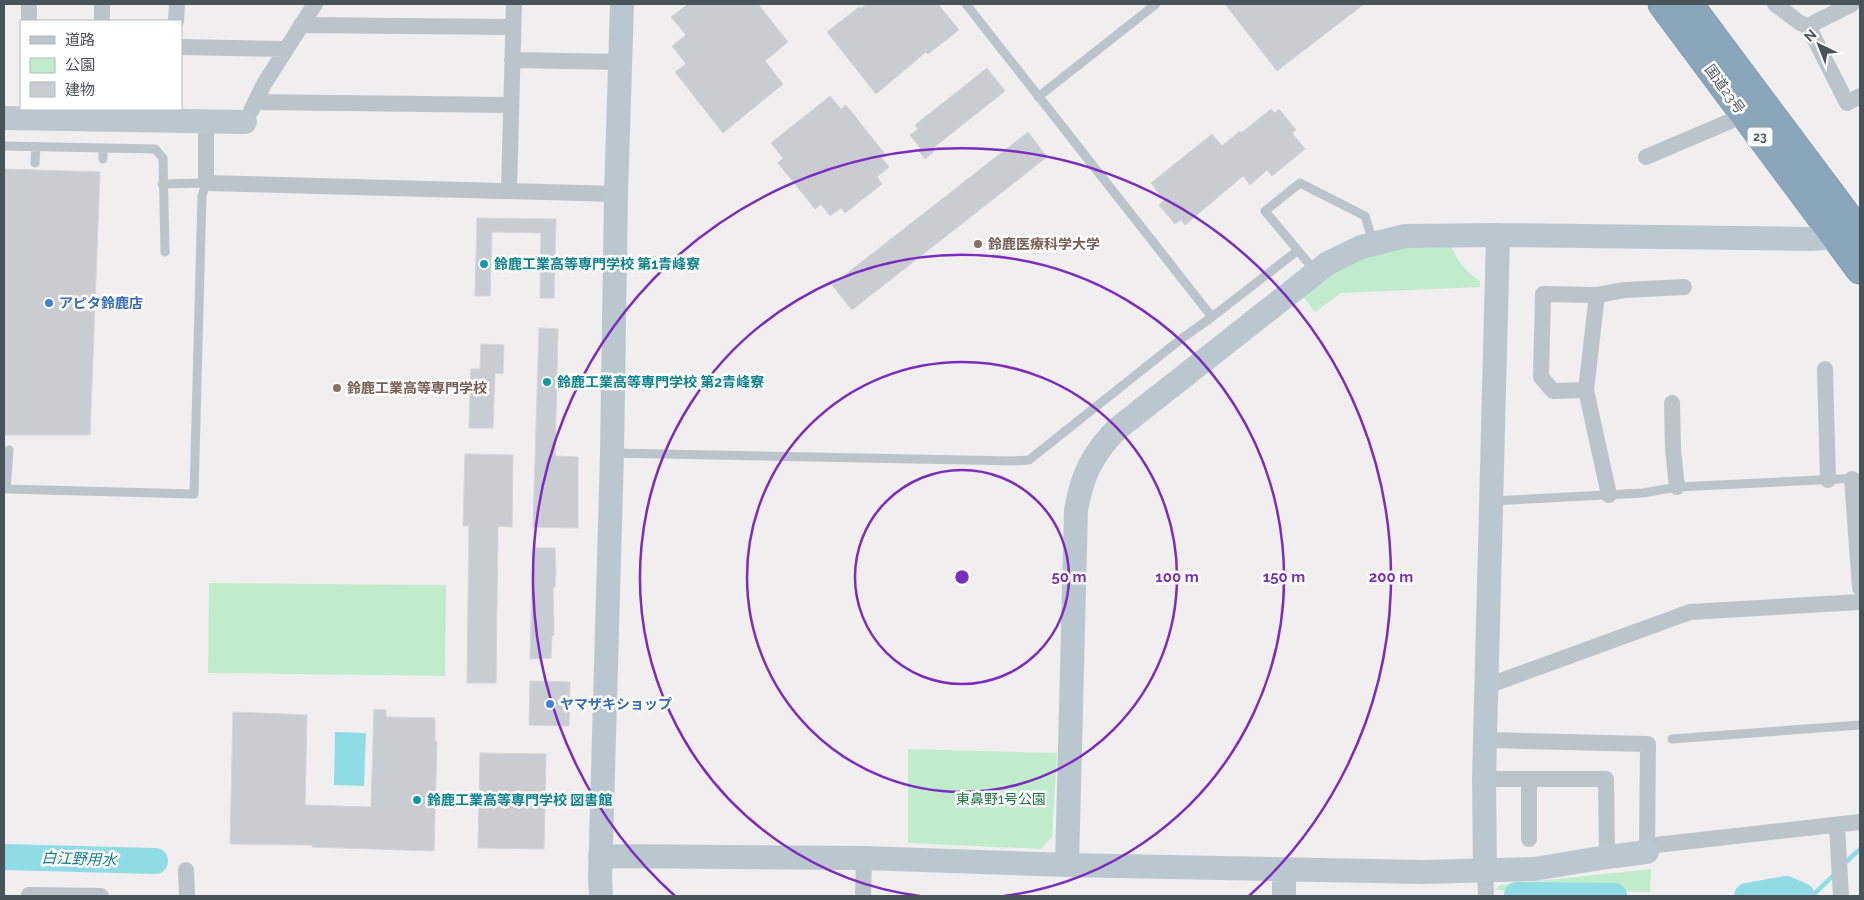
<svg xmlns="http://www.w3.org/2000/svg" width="1864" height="900" viewBox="0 0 1864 900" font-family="Raleway,'Noto Sans JP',sans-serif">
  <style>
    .green { fill: #c0eccc }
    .water { fill: #90dce6 }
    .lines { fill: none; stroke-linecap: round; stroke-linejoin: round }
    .stream { stroke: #90dce6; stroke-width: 4.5 }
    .river { stroke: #90dce6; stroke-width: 26 }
    .building { fill: #c9ccd1; stroke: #d3d5d9 }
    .highway-casing { stroke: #7591a6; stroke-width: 29 }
    .lane { stroke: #bbc4ca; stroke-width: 9 }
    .street { stroke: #bbc4ca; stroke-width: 16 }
    .secondary { stroke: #bbc7cf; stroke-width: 24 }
    .highway { stroke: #89a6ba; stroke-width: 28 }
    .ring { fill: none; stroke: #7b2cbf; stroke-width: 2.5 }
    .education-dot { fill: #8d6e63; stroke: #fff; stroke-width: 2 }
    .culture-dot { fill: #0f9aa8; stroke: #fff; stroke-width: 2 }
    .shop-dot { fill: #3f7fe0; stroke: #fff; stroke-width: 2 }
    .labels { text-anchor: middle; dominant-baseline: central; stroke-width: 5; stroke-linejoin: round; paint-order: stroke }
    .shield { fill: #fff; stroke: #7f878c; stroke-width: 1 }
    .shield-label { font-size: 12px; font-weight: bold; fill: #48535a }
    .street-label { font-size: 14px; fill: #48535a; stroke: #fff }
    .education-label { font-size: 14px; font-weight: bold; fill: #785e54; stroke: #fff; text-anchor: start }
    .culture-label { font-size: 14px; font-weight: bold; fill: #0d838f; stroke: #fff; text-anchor: start }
    .shop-label { font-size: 14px; font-weight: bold; fill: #366cbe; stroke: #fff; text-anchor: start }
    .park-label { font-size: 14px; fill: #1d7741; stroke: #fff }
    .water-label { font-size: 15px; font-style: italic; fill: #157d8a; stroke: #fff }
    .centre { fill: #7b2cbf; stroke: #fff; stroke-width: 2.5 }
    .ring-label { font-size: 15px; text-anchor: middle; font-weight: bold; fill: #7b2cbf; stroke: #fff; stroke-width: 5; stroke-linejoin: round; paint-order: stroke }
  </style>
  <rect width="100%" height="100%" fill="#f1eeef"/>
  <!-- green -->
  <path class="green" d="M1450 242C1455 259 1465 271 1480 281V287L1341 293 1315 312 1301 294 1338 265 1373 250Z
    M209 583 446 585 445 676 208 673Z
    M908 749 1057 753 1052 837 1041 849 908 843Z
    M1651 869 1650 892 1495 890 1500 885Z"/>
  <!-- water -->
  <path class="water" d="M335 732 366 733 364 786 334 785Z"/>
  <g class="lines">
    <!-- stream -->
    <path class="stream" d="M1843 865 1860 849
      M1812 896 1836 873"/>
    <!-- river -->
    <path class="river" d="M4 857 155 861
      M1517 895 1614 896
      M1747 896 1786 889 1802 896"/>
  </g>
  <!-- building -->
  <path class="building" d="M688 4H758L788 42 765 61 783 84 723 133 675 72 686 64 672 46 686 35 671 17Z
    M867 4H938L959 30 928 54 926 52 876 94 827 32 859 7 861 8Z
    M1225 4H1364L1277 71Z
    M987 68 1005 91 932 149 934 152 925 159 918 150 920 148 910 135 918 129 915 125Z
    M830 96 841 109 846 105 885 154 881 157 889 167 877 177 882 184 845 213 841 208 830 216 821 204 815 209 778 163 783 158 771 143Z
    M1271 109 1275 113 1279 109 1296 130 1292 133 1305 149 1272 176 1267 170 1250 185 1243 176 1185 225 1181 220 1175 224 1159 205 1164 200 1151 183 1212 134 1222 146 1240 131 1241 133Z
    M1028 132 1047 157 852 310 832 285Z
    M4 169 100 172 90 435H4Z
    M477 218 556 219 554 298H540L541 233 492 232 490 296H475Z
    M539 328 558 329 555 456 578 457V528L533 527Z
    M481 344 504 345 503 374 495 373 493 428H469L471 369H480Z
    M465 454 513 455 512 527 498 526 496 683H467L469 526H463Z
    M533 548H555L556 572 555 587 553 588 554 635 552 636 551 658 530 659Z
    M530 681 570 682 569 726 529 725Z
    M374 709 386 710V717L435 718V742L437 741 434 851 312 847V845L230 844 233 712 307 715 305 805 371 807Z
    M480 753 546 754 544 849 478 848Z"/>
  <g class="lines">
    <defs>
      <path id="highway" d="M1662 4 1860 270
        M1689 4 1860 233"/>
    </defs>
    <!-- highway casing -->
    <use href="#highway" class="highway-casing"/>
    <!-- lane -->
    <path class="lane" d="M966 4 1212 317
      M1038 97 1156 4
      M4 146 155 149 163 158 165 252
      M103 159V148
      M35 163 36 147
      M1315 271 1265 211 1300 183 1365 216 1373 242
      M612 453 1014 461 1029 460 1181 339 1212 317 1297 251
      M4 487 6 489 194 494 202 196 206 183 162 184
      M6 489 9 450
      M1491 501 1643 493 1677 487 1860 478
      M1672 739 1860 725"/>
    <!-- street -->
    <path class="street" d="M1775 4 1800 23 1808 26 1847 103 1860 96
      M29 21V4
      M102 21V4
      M176 21 177 4
      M301 25 513 27
      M1808 26 1852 4
      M181 47 285 49
      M512 60 620 62
      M255 102 511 105
      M251 111 264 84 315 4
      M206 121V183L616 194
      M1646 157 1733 120
      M509 190 514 4
      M1597 295 1586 390 1609 495
      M1825 369 1828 480
      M1586 390 1553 391 1541 377 1543 294 1597 295 1625 290 1684 287
      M1672 403 1673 449 1677 487
      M1852 479 1860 588
      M1487 686 1690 612 1860 602
      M1486 740 1648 744 1647 852
      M1484 779H1606L1607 857
      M1837 826 1841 896
      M1529 839V779
      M1647 846 1860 822
      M186 870 187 896
      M1485 870 1486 896
      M29 895 101 896
      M863 896 864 858"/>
    <!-- secondary -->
    <path class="secondary" d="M4 118 245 122
      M600 856 864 858 1067 865 1076 510C1082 476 1092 454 1117 429L1328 263 1361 247 1405 236 1498 235 1811 239 1834 237 1846 226
      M1067 865 1423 872 1534 869 1607 857 1647 852
      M1485 870 1484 779 1498 235
      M601 896 600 878 612 453 616 194 622 4
      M1284 896V869"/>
    <!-- highway -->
    <use href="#highway" class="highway"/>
  </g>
  <!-- distance rings -->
  <g class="ring">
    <circle cx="962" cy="577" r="107"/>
    <circle cx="962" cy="577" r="215"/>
    <path d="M920 896A322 322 0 1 1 1004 896"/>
    <path d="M675 896A429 429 0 1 1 1249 896"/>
  </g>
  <!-- markers -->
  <g class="education-dot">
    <circle cx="978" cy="244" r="5"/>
    <circle cx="337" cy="388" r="5"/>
  </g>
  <g class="culture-dot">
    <circle cx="484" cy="264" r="5"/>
    <circle cx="547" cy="382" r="5"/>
    <circle cx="417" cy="800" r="5"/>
  </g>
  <g class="shop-dot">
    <circle cx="49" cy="303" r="5"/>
    <circle cx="550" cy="704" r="5"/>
  </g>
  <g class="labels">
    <!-- shield labels -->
    <rect class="shield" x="1747.5" y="127.5" width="25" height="19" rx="4"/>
    <g class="shield-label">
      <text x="1760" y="137">23</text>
    </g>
    <!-- street labels -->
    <g class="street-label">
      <text transform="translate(1725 89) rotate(54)">国道23号</text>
    </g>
    <!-- education labels -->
    <g class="education-label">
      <text x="988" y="244">鈴鹿医療科学大学</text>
      <text x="347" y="388">鈴鹿工業高等専門学校</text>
    </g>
    <!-- culture labels -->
    <g class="culture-label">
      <text x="494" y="264">鈴鹿工業高等専門学校 第1青峰寮</text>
      <text x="557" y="382">鈴鹿工業高等専門学校 第2青峰寮</text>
      <text x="427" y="800">鈴鹿工業高等専門学校 図書館</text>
    </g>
    <!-- shop labels -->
    <g class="shop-label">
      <text x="59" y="303">アピタ鈴鹿店</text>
      <text x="560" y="704">ヤマザキショップ</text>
    </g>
    <!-- park labels -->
    <g class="park-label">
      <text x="1001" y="799">東鼻野1号公園</text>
    </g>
    <!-- water labels -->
    <g class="water-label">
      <text transform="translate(79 859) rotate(2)">白江野用水</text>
    </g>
  </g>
  <circle cx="962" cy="577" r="8" class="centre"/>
  <g class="ring-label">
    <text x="1069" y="582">50 m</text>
    <text x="1177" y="582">100 m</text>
    <text x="1284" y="582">150 m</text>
    <text x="1391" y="582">200 m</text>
  </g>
  <!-- border -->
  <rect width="1864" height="900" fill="none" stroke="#48535a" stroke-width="10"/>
  <!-- legend -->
  <rect x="20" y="20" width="162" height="90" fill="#ffffff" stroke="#b6babd"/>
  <rect x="30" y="36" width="25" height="8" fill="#bbc7cf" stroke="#b6babd"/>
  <text x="65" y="45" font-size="15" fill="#48535a">道路</text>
  <rect x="30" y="58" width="25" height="15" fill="#c0eccc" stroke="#b6babd"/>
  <text x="65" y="70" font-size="15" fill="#48535a">公園</text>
  <rect x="30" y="82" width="25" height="15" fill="#c9ccd1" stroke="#b6babd"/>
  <text x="65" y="95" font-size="15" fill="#48535a">建物</text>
  <!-- north arrow -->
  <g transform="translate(1819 45) rotate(317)" stroke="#ffffff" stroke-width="4" paint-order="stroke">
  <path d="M0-4L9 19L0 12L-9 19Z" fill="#48535a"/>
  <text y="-8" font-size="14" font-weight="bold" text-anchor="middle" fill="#48535a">N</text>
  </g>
</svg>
